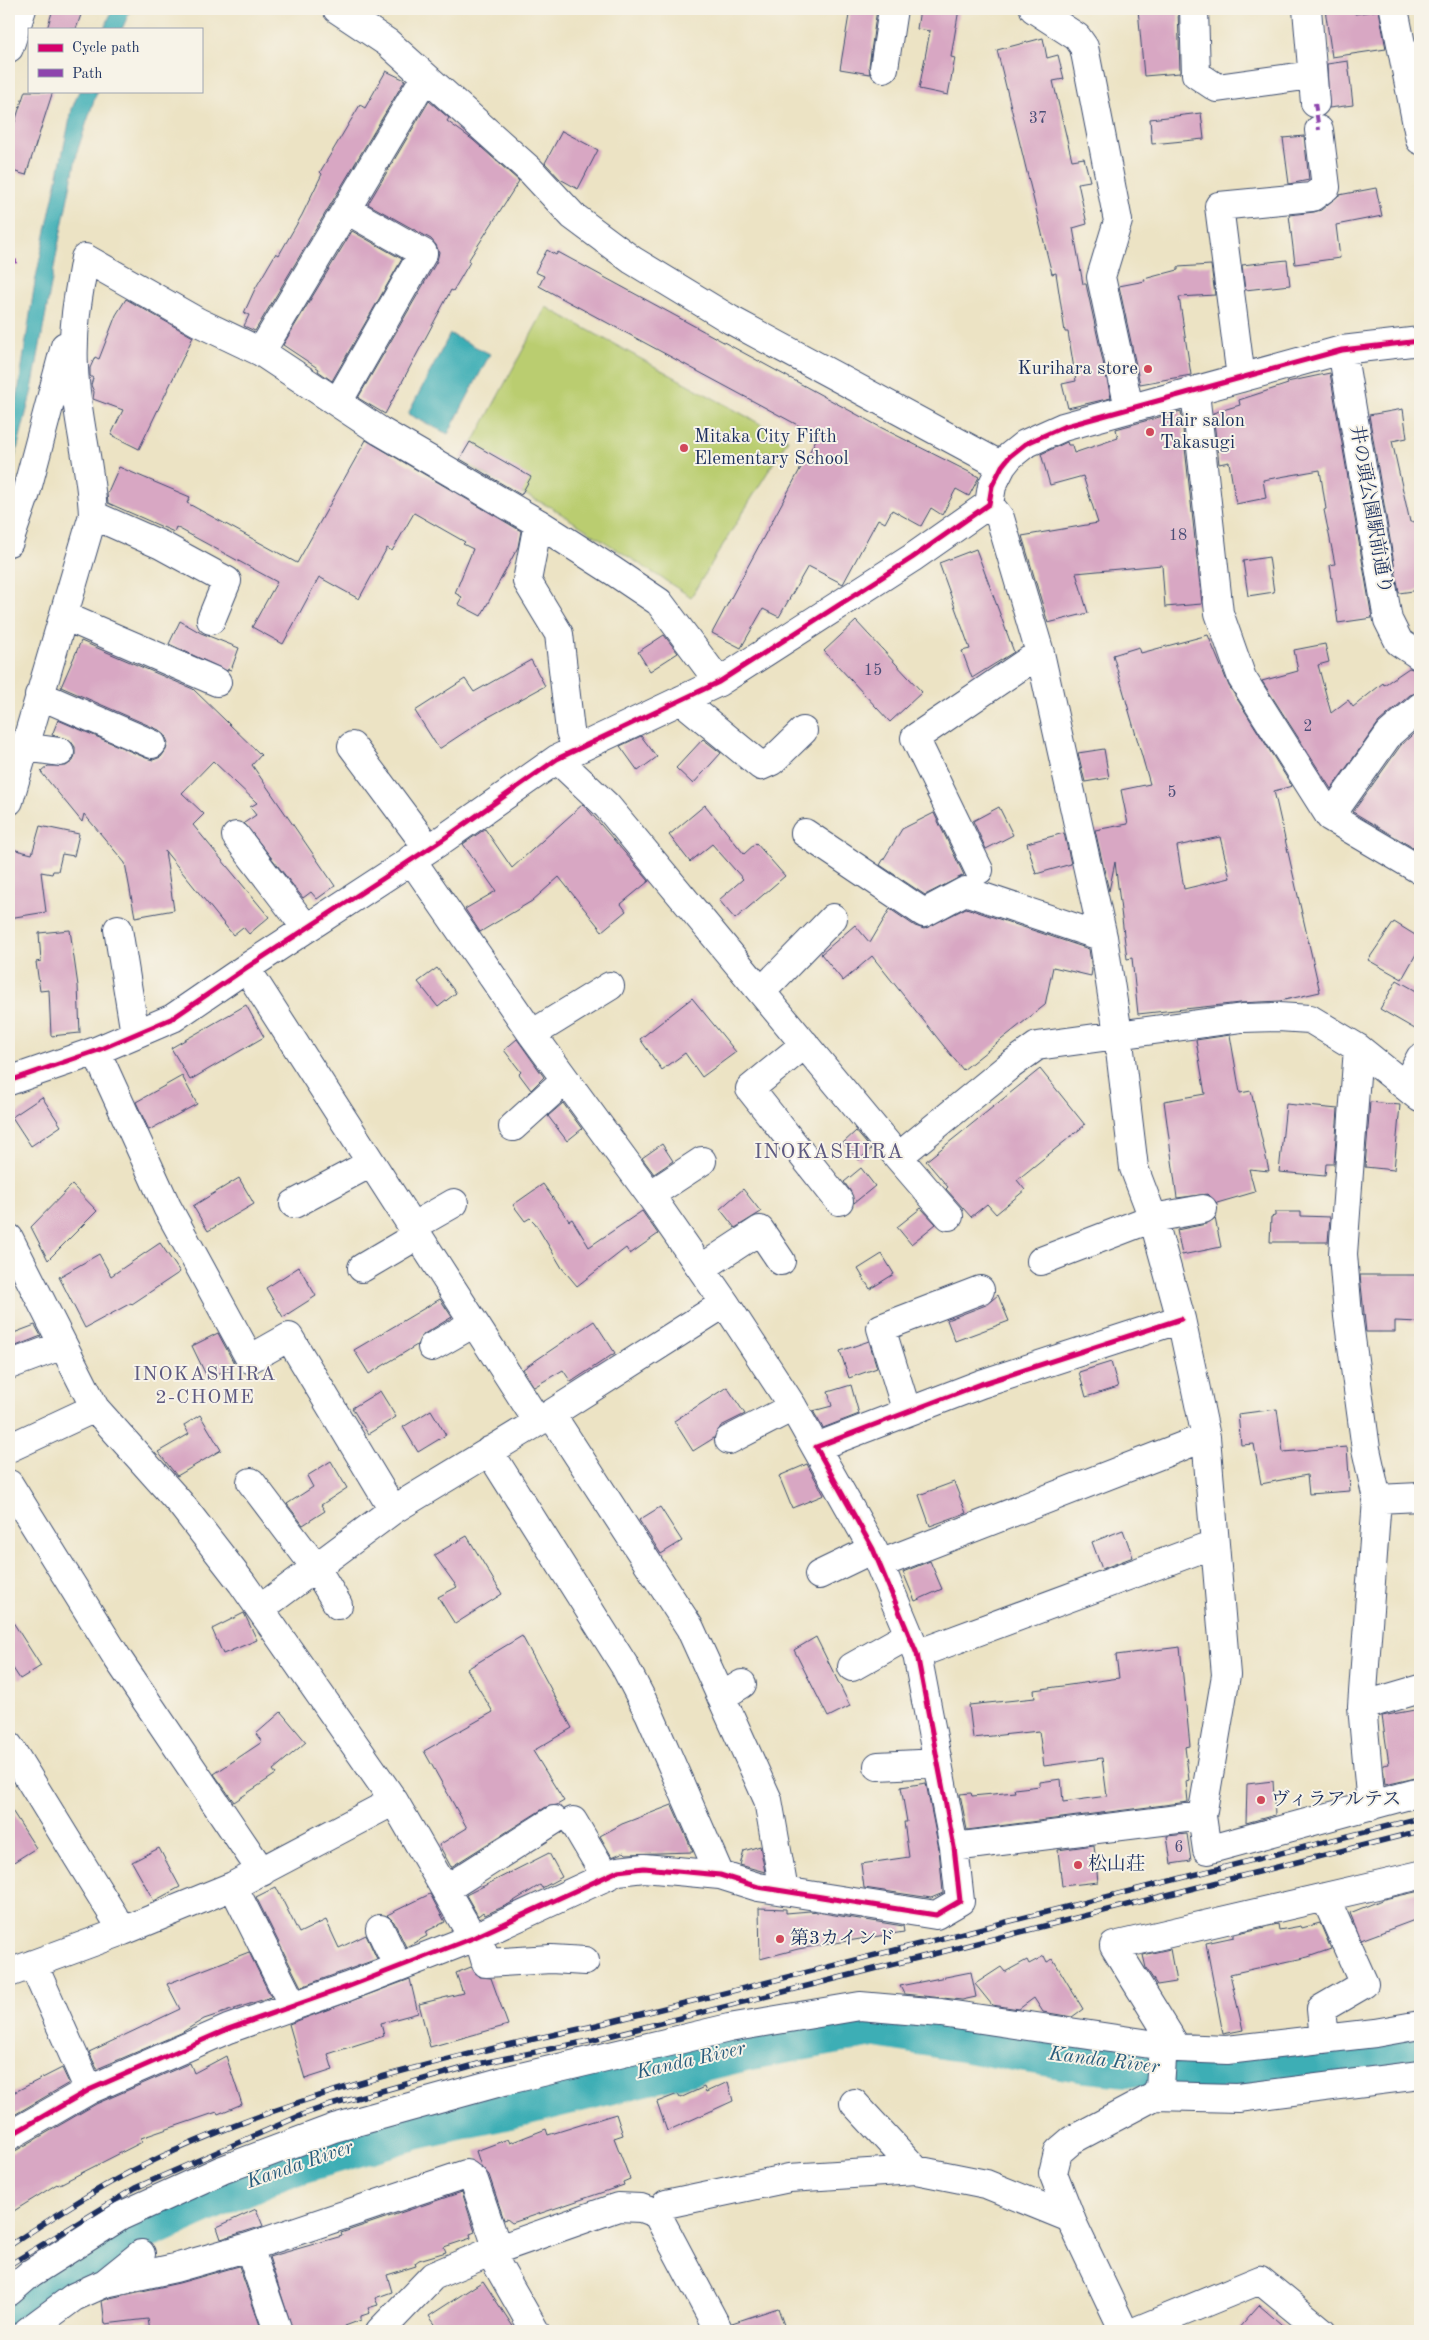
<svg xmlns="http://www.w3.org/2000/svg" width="1429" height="2340" viewBox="0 0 1429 2340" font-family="'Old Standard TT','Noto Serif JP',serif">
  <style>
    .green { fill: #bacd70; stroke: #6a7e67 }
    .water { fill: #3daeb5; stroke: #2c6e8a }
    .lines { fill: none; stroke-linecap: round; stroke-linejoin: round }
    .river { stroke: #3daeb5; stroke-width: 45 }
    .building { fill: #d8a7c3; fill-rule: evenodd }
    .minor-casing { stroke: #3a4a6d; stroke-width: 30 }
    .minor { stroke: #fff; stroke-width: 28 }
    .rail-casing { stroke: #1b2f5e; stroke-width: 5.5 }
    .rail { stroke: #f7f3e8; stroke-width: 4; stroke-dasharray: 11; stroke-linecap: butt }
    .quiet { stroke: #8e44ad; stroke-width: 4; stroke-dasharray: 8 4; stroke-linecap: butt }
    .cycleway-casing { stroke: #f7f3e8; stroke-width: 8 }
    .cycleway { stroke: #d6006c; stroke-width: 5 }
    .poi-dot { fill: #d1495b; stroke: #f7f3e8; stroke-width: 2 }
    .labels { text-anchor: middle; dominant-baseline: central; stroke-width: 4; stroke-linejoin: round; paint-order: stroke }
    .number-label { font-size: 16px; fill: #4a4d77 }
    .poi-label { font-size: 19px; fill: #1b2f5e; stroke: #f7f3e8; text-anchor: start }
    .street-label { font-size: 19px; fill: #1b2f5e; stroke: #f7f3e8 }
    .neighbourhood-label { font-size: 20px; letter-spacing: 1px; fill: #5d5981; stroke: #f7f3e8 }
    .water-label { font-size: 20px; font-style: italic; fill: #275b7c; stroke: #f7f3e8 }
    .quarter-label { font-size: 21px; letter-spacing: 1px; fill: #5d5981; stroke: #f7f3e8 }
  </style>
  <rect width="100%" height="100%" fill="#f7f3e8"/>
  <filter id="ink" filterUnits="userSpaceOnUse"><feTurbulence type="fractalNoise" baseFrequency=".02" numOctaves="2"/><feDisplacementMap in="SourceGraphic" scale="10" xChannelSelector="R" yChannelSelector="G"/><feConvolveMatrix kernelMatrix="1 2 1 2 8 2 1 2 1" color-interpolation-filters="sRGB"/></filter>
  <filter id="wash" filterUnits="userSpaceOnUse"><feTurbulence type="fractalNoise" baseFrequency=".0096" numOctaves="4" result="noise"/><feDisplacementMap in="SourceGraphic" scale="20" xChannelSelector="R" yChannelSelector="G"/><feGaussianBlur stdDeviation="1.12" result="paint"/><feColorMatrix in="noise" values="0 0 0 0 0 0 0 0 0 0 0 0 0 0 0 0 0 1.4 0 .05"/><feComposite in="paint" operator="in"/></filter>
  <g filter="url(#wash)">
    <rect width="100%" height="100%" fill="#ece3c4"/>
    <!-- green -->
    <path class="green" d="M546 307 788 439 691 597 552 508 462 463Z"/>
    <!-- water -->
    <path class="water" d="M113 9H131L122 29H104Z
      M79 91H97L78 149 58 246 32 390 9 481V426L17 399 35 282 72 109Z
      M450 334 490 354 448 434 408 414Z"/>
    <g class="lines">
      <!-- river -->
      <path class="river" d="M9 2323 28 2306 129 2235 281 2167 416 2127 525 2103 752 2047 875 2025 1083 2060 1194 2071 1260 2068 1420 2043"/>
    </g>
    <g id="blocks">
      <!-- building -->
      <path class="building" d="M53 9H83L76 29H47Z
        M850 9H877L869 66 870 74 840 69Z
        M920 9H959L951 57 955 58 948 95 919 89 930 31 917 29Z
        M1138 9H1178L1180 73 1144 76Z
        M1325 9H1354L1355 14 1379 10 1386 49 1332 57Z
        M1043 38 1047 58 1058 55 1064 79 1053 81 1072 160 1084 158 1090 181 1078 183 1087 224 1073 228 1083 284H1086L1111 398 1068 408 1062 384 1076 381 1068 332H1065L1056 273 1052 274 1046 250 997 50Z
        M1348 61 1353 105 1329 108 1327 64Z
        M386 71 405 80 255 331 244 326 249 315 244 313 255 289 276 253 279 255 302 215 322 174 320 172 360 105 365 108Z
        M25 91H53L26 175 9 170V140Z
        M429 101 449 118 447 121 473 140 519 181 468 261 470 262 453 291 451 290 385 414 358 398 437 261 439 252 436 245 431 239 368 204Z
        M1201 113 1204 139 1152 144 1150 119Z
        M562 131 598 150 578 189 560 179 545 163Z
        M1304 136 1309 180 1289 184 1283 138Z
        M1376 188 1382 216 1336 225 1340 258 1295 264 1289 215 1314 212 1321 210 1339 195Z
        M352 231 402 259 332 381 318 371 319 369 283 345Z
        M547 250 556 255 558 252 880 427 979 477 969 496 956 489 942 515 931 508 921 526 892 510 885 523 878 519 843 584 808 566 779 617 763 609 741 648 712 633 818 436 539 286 544 276 535 272Z
        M1287 260 1290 285 1245 290 1242 265Z
        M1211 265 1215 295 1179 297 1191 375 1140 384 1119 286 1145 281 1144 279 1178 270V267Z
        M126 299 193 337 139 449 111 435 123 410 93 399 94 392 91 385 93 378 90 376V368L95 357 99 359 116 315Z
        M1330 373 1372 618 1338 623 1330 565 1335 564 1324 510 1326 509 1320 470 1263 480 1266 498 1236 504 1229 462 1219 464 1213 413 1240 405 1239 400 1288 384 1287 382Z
        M1403 409 1407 438 1392 441 1410 522 1420 521V590L1399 593 1369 415Z
        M1181 411 1202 604 1165 607 1162 565 1076 573 1088 613 1048 623 1022 536 1098 523 1083 476 1050 485 1041 454 1067 442 1068 445H1072L1074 453 1118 438 1116 429Z
        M366 440 521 531 518 547 481 616 458 604 462 597 455 593 473 549 463 544 465 542 414 513 392 551 387 548 359 599 319 577 283 644 252 627 277 582 176 527 174 532 108 503 107 494 119 467 190 497 187 503 297 563Z
        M470 442 531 477 521 495 460 459Z
        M976 549 1014 652 972 678 962 651 970 649 939 563Z
        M1269 557 1274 592 1248 596 1243 561Z
        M180 621 201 633 239 648 231 670 228 669 227 671 169 644Z
        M856 621 922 692 890 722 824 651Z
        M664 635 678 653 650 671 638 652Z
        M1208 635 1229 686 1292 786 1274 791 1320 992 1280 1001 1240 1003 1138 1014 1132 958 1127 959 1115 862 1109 891 1095 830 1128 824 1121 790 1150 784 1113 655 1139 647 1141 653ZM1220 837 1230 878 1184 889 1177 846Z
        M81 641 193 689 261 755 252 765 335 886 317 899 311 892 303 898 244 823 256 815 250 807 257 803 213 761 182 793 204 814 193 825 269 917 249 934 243 927 233 935 165 851 174 910 135 917 125 863 84 814 82 822 41 772 48 766H66L73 761 75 755V747L70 740 52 735 58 720 146 758 153 760 161 757 166 750 168 743 165 735 159 730 61 687Z
        M1325 644 1329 662 1318 665 1331 713 1348 700 1353 707 1383 683 1384 685 1409 668 1420 671V692L1410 695 1379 722 1331 789 1262 681 1298 671 1294 650Z
        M531 660 545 686 483 720 439 749 415 711 465 679 474 692Z
        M1420 728V852L1353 812 1401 745Z
        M641 736 657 757 638 771 620 746Z
        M703 739 721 753 693 784 676 768Z
        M1104 749 1109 778 1085 782 1078 753Z
        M583 804 649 881 621 904 626 911 602 931 559 877 532 901 480 932 465 909 496 891 463 844 485 829 512 868Z
        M705 805 744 854 756 843 785 876 735 919 719 900 743 879 712 844 690 862 669 835Z
        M999 807 1013 835 986 849 973 821Z
        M934 813 964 875 925 895 880 865 902 829Z
        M40 826 79 834 74 856 62 854 58 871H53L52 874 41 872 46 912 9 918V862L12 849 32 854Z
        M1064 833 1071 864 1036 874 1027 843Z
        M966 908 1089 949 1092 970 1091 976 1053 967 1045 1005 963 1070 872 956 843 981 821 954 855 925 870 943 890 909 915 926 924 929Z
        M1394 922 1420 938V947L1402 979 1368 960Z
        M70 930 78 986 80 1033 51 1036 49 990 40 991 36 962 41 961 39 933Z
        M437 968 456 993 438 1007 418 982Z
        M1397 980 1420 993V1032L1380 1009Z
        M692 998 736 1052 702 1077 685 1053 662 1070 640 1039Z
        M246 1005 264 1037 190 1080 171 1048Z
        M1230 1035 1240 1093 1251 1091 1269 1171 1249 1169 1255 1192 1217 1203 1208 1194 1177 1198 1164 1101 1205 1094 1196 1040Z
        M517 1039 544 1077 531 1090 519 1074 521 1072 504 1050Z
        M1040 1069 1085 1125 1017 1180 1025 1190 996 1214 987 1204 971 1217 946 1189 948 1187 926 1161Z
        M182 1076 197 1104 149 1130 136 1102Z
        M42 1097 61 1126 31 1146 12 1117Z
        M1370 1102 1400 1105 1394 1170 1365 1167Z
        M563 1103 582 1129 567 1141 548 1116Z
        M1286 1104 1338 1109 1334 1164H1326L1325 1176 1279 1172Z
        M856 1131 871 1149 859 1160 843 1143Z
        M662 1144 673 1161 654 1174 642 1158Z
        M861 1168 875 1186 854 1203 851 1192 844 1182Z
        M239 1178 254 1204 208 1231 193 1206Z
        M543 1184 569 1221 572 1219 589 1247 642 1211 658 1234 630 1254 626 1248 577 1286 562 1268 535 1223 530 1218 525 1221 513 1205Z
        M72 1185 97 1211 48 1260 31 1227Z
        M743 1189 761 1212 735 1228 720 1209Z
        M921 1208 936 1224 911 1244 897 1227Z
        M1275 1212H1301V1216L1330 1217 1328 1242H1270L1271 1217 1275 1216Z
        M1215 1218 1221 1247 1182 1255 1177 1230 1206 1224Z
        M160 1243 180 1272 132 1304 131 1303 85 1328 59 1277 99 1254 111 1276Z
        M882 1254 894 1274 870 1289 858 1269Z
        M299 1267 316 1296 283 1317 266 1288Z
        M1360 1275H1420V1322L1395 1321V1332H1366Z
        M998 1295 1009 1321 955 1341 947 1320 986 1305Z
        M440 1299 452 1317 424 1334 417 1345 369 1374 354 1350Z
        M594 1321 615 1353 571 1382 563 1370 534 1387 523 1369Z
        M35 1325 41 1336 16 1346 11 1334Z
        M218 1333 235 1365 208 1379 192 1346Z
        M869 1341 877 1368 849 1378 840 1351Z
        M1111 1362 1118 1387 1086 1397 1079 1372Z
        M851 1385 859 1414 823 1428 813 1411 832 1406 828 1392Z
        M727 1387 745 1414 721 1426 714 1438 693 1451 674 1421Z
        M380 1391 396 1417 368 1434 352 1408Z
        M1277 1409 1283 1452 1347 1447 1350 1491 1309 1494 1307 1475 1261 1484 1254 1444 1241 1445 1238 1414Z
        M431 1410 446 1435 418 1452 403 1427Z
        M200 1415 221 1450 177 1476 158 1452 189 1434 184 1425Z
        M331 1461 347 1488 321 1505 325 1511 303 1525 287 1504 313 1487 307 1476Z
        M807 1464 824 1495 792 1508 779 1476Z
        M954 1482 966 1513 930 1526 919 1495Z
        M660 1507 682 1541 661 1554 639 1520Z
        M1123 1530 1133 1557 1102 1569 1092 1542Z
        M467 1536 502 1594 455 1624 438 1597 457 1587 434 1555Z
        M930 1561 942 1589 915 1601 903 1572Z
        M244 1613 257 1640 223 1654 212 1629Z
        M9 1616 41 1666 20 1679 9 1662Z
        M522 1636 572 1728 533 1751 564 1801 557 1805 546 1807 451 1867 439 1845 467 1828 424 1751 493 1712 467 1669Z
        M816 1637 850 1706 828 1717 794 1650Z
        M1180 1647 1190 1746 1185 1747 1189 1780 1186 1781 1188 1802 967 1830 960 1794 971 1793 972 1796 1015 1792 1014 1789 1040 1786V1782L1061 1779 1063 1802 1107 1796 1102 1758 1044 1766 1039 1731 973 1738 969 1705 1035 1698 1034 1690 1119 1678 1116 1655Z
        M1420 1709V1777L1385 1785 1383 1765 1389 1764 1382 1716Z
        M281 1712 306 1742 273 1770 276 1774 234 1802 214 1774 262 1742 256 1734Z
        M1273 1781 1275 1815 1246 1823 1247 1784Z
        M926 1783 939 1849 943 1893 931 1898 864 1888 861 1864 909 1857 904 1822H907L901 1787Z
        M672 1805 693 1852 626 1854 624 1852 612 1857 600 1836 622 1824Z
        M9 1806 36 1848 9 1865Z
        M1187 1834 1191 1861 1171 1864 1167 1836Z
        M1094 1845 1098 1882 1062 1886 1058 1850Z
        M760 1846 765 1872 740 1865 744 1851Z
        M159 1848 180 1887 154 1901 132 1862Z
        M549 1853 562 1877 542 1888 540 1885 509 1904 485 1915 483 1912 478 1916 466 1895Z
        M276 1887 299 1933 326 1920 339 1948 366 1935 377 1959 301 1987 256 1897Z
        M1420 1891V1918L1361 1940 1350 1913 1384 1899Z
        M430 1894 445 1922 425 1932 427 1936 406 1947 394 1922 387 1915Z
        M759 1908 786 1909V1913L810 1911 903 1926 904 1932 798 1949 760 1959Z
        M1320 1923 1331 1949 1308 1957 1230 1974 1243 2030 1223 2034 1206 1943 1234 1937V1934L1278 1924 1279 1930 1301 1926 1302 1928Z
        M1170 1949 1176 1982 1157 1985 1146 1968 1143 1955Z
        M249 1952 271 1997 204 2019 181 2033 97 2069 89 2052 180 2009 167 1984Z
        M1044 1956 1047 1962 1053 1959 1083 2009 1072 2017 1043 2012 1034 1998 1019 2009 992 2005 975 1984 1001 1967 1005 1972 1027 1960 1029 1964Z
        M471 1967 480 1977 491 1978 508 2025 430 2047 419 2004 463 1993 456 1973Z
        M971 1972 976 1997 962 2000 904 1994 900 1986Z
        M410 1979 418 2013 381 2023 384 2036 328 2054 333 2070 305 2079 289 2024Z
        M226 2056 242 2104 218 2114 217 2112 141 2138 142 2142 58 2185 57 2184 9 2214V2152L17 2150 96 2104 190 2063 194 2073Z
        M62 2068 69 2083 9 2118V2095Z
        M728 2082 733 2101 667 2131 657 2102 678 2094 680 2098 704 2087 706 2092Z
        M616 2114 623 2135 614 2138 630 2179 623 2182 624 2185 512 2223 507 2219 504 2220 489 2175 481 2166 476 2151 508 2139 510 2143 546 2129 548 2135Z
        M462 2192 475 2232 470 2234 471 2238 444 2247 446 2252 419 2260 415 2263 416 2266 387 2275 392 2292 375 2298 378 2305 368 2308 370 2313 361 2316V2320L345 2326 347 2331H293L269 2257 342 2236 341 2233Z
        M256 2209 263 2226 221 2239 217 2227Z
        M239 2266 262 2331H150L148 2319 105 2324 102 2301 110 2298 179 2283Z
        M483 2281 516 2331H440L429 2316Z
        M1259 2305 1289 2331H1236Z
        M778 2308 786 2331H735L732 2323Z"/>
    </g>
  </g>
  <g filter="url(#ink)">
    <use href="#blocks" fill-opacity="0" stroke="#3a4a6d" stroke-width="1"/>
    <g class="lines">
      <defs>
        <path id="minor" d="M337 9 388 43 531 171 573 216 632 260 731 320 1002 466
          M1034 9 1077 37 1084 47 1118 221 1101 277 1129 408
          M1194 9 1196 74 1217 88 1312 75
          M1307 9 1315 103
          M1394 9 1420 140
          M9 48 22 9
          M884 68 893 9
          M1342 350 1388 620 1399 642 1420 656
          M261 352 425 77
          M1241 378 1219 206 1312 197 1326 187 1319 130
          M1195 392 1219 613 1242 678 1330 817 1420 870
          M338 402 423 253 347 210
          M989 504 1000 518 1040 653 1103 937 1118 1034 1134 1168 1153 1218 1181 1319 1206 1437 1226 1675 1202 1816 1207 1850 1420 1792
          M93 515 161 545 227 581 211 620
          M538 523 527 581 559 634 570 731 576 748
          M9 542 26 493 65 346
          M64 616 217 682
          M39 695 152 744
          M681 700 761 766 772 761 803 731
          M352 746 428 848
          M24 747 60 752
          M557 759 607 806 898 1157 1008 1067 1037 1046 1242 1018 1278 1017 1310 1019 1358 1048 1420 1098
          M9 801 93 515C91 465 76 417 74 368 72 328 78 296 85 258L198 322 261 352 380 431 538 523 613 571 659 602 719 682
          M1330 817 1389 734 1420 707
          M805 833 924 913 965 891 1103 937
          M236 836 306 928
          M979 870 915 738 1040 653
          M118 929 135 1034
          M246 968 538 1422
          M762 991 833 918
          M532 1034 610 986
          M805 1044 750 1089 839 1201
          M1358 1048 1343 1254 1348 1316 1366 1449 1377 1499 1362 1706 1371 1806
          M96 1051 167 1207 250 1359 289 1337 393 1510
          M9 1081 96 1051 173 1018 246 968 442 840 557 759 719 682 912 558 989 504 992 486 1002 466 1010 456 1025 444 1063 427 1342 350 1420 341
          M1405 1086 1420 1058
          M513 1127 565 1080
          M898 1157 949 1216
          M650 1195 702 1161
          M294 1204 371 1163
          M412 1227 454 1203
          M9 1238 95 1408 180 1503 242 1583 394 1801 473 1938
          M1041 1261 1153 1218 1203 1209
          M362 1268 418 1235
          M702 1268 760 1230 781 1261
          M432 1347 474 1323
          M9 1365 63 1345
          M907 1412 881 1328 980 1290
          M551 1414 690 1628 768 1800 784 1891
          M729 1440 793 1407
          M816 1447 981 1384 1181 1319
          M9 1448 95 1408
          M489 1451 624 1665 649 1713 720 1875
          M251 1482 316 1568 338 1605
          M9 1484 118 1659 262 1872
          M1377 1499 1420 1497
          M880 1564 1206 1437
          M819 1575 873 1549
          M260 1609 393 1510 551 1414 725 1303
          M917 1654 1214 1544
          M852 1667 909 1635
          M721 1697 742 1684
          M1362 1706 1420 1689
          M9 1746 123 1931
          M878 1766 938 1763
          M573 1821 606 1877
          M954 1847 1202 1816
          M233 1886 293 2006
          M446 1889 554 1820
          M380 1929 398 1967
          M478 1936 486 1963 551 1959 585 1961
          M33 1964 89 2090
          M9 1973 123 1931 233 1886 394 1801
          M1324 2039 1321 2009 1364 1984 1325 1897
          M1177 2048 1114 1946 1420 1875
          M1155 2096 1238 2098 1420 2075
          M854 2103 916 2170 986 2184 1070 2218
          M9 2136 89 2090 228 2029 347 1987 473 1938 618 1871 644 1868 720 1875 758 1887 936 1915 960 1901 954 1847 917 1654 873 1549 793 1407 725 1303 650 1195 532 1034 411 859
          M657 2214 666 2204 789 2178 916 2170
          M249 2247 278 2331
          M490 2252 535 2331
          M105 2283 175 2268 249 2247 466 2174 474 2180 498 2250
          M9 2292 31 2273 121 2216 222 2170 334 2128 504 2081 729 2028 860 2006 941 2013 1177 2048 1227 2050 1375 2033 1420 2025
          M28 2331 74 2297 105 2283 141 2254
          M380 2331 433 2276 490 2252 618 2207 641 2208 657 2214 719 2331
          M1124 2331 1073 2224 1053 2173 1058 2152 1072 2140 1155 2096 1160 2087 1163 2046
          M1136 2331 1260 2280 1322 2331"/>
      </defs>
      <!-- minor casing -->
      <use href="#minor" class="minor-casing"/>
      <!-- minor -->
      <use href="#minor" class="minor"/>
      <defs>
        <path id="rail" d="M9 2246C49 2220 89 2193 132 2171 275 2099 433 2060 589 2027L1420 1818
          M9 2265 135 2188 304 2114 324 2107 478 2064 593 2040 1420 1831"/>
      </defs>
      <!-- rail casing -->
      <use href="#rail" class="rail-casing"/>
      <!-- rail -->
      <use href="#rail" class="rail"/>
      <!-- quiet -->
      <path class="quiet" d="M1315 103 1319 130
        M9 262 20 261"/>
      <defs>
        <path id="cycleway" d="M9 1081 96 1051 173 1018 246 968 442 840 557 759 719 682 912 558 989 504 992 486 1002 466 1010 456 1025 444 1063 427 1342 350 1420 341
          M9 2136 89 2090 228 2029 347 1987 473 1938 618 1871 644 1868 720 1875 758 1887 936 1915 960 1901 954 1847 917 1654 873 1549 816 1447 981 1384 1181 1319"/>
      </defs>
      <!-- cycleway casing -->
      <use href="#cycleway" class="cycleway-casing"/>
      <!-- cycleway -->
      <use href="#cycleway" class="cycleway"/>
    </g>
  </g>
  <!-- markers -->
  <g class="poi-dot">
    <circle cx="1148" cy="369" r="5"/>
    <circle cx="1150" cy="432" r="5"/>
    <circle cx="684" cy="448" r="5"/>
    <circle cx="1261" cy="1800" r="5"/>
    <circle cx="1078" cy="1865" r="5"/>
    <circle cx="780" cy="1939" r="5"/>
  </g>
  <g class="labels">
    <!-- number labels -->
    <g class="number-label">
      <text x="1038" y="119">37</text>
      <text x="1178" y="536">18</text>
      <text x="873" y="671">15</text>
      <text x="1308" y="727">2</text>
      <text x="1172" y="793">5</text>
      <text x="1179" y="1848">6</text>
    </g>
    <!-- poi labels -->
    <g class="poi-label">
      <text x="1138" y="369" text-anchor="end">Kurihara store</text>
      <text x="1160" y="421">Hair salon<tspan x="1160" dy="22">Takasugi</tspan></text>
      <text x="694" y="437">Mitaka City Fifth<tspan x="694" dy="22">Elementary School</tspan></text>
      <text x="1271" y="1800">ヴィラアルテス</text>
      <text x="1088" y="1865">松山荘</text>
      <text x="790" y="1939">第3カインド</text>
    </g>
    <!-- street labels -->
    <g class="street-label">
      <text transform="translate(1370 510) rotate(80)">井の頭公園駅前通り</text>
    </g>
    <!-- neighbourhood labels -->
    <g class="neighbourhood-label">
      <text x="205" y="1375">INOKASHIRA<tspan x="205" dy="23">2-CHOME</tspan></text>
    </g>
    <!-- water labels -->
    <g class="water-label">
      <text transform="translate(691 2061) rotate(-13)">Kanda River</text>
      <text transform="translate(1104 2061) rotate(7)">Kanda River</text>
      <text transform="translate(300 2165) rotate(-19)">Kanda River</text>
    </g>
    <!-- quarter labels -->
    <g class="quarter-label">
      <text x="829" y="1152">INOKASHIRA</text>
    </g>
  </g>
  <!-- margin -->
  <rect width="1429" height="2340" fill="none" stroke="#f7f3e8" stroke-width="30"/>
  <!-- legend -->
  <rect x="28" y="28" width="175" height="65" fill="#f7f3e8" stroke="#9fa5b1"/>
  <rect x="38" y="44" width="25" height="8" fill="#d6006c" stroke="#9fa5b1"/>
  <text x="72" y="52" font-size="15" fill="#1b2f5e">Cycle path</text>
  <rect x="38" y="69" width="25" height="8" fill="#8e44ad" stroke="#9fa5b1"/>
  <text x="72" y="78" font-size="15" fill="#1b2f5e">Path</text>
</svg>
